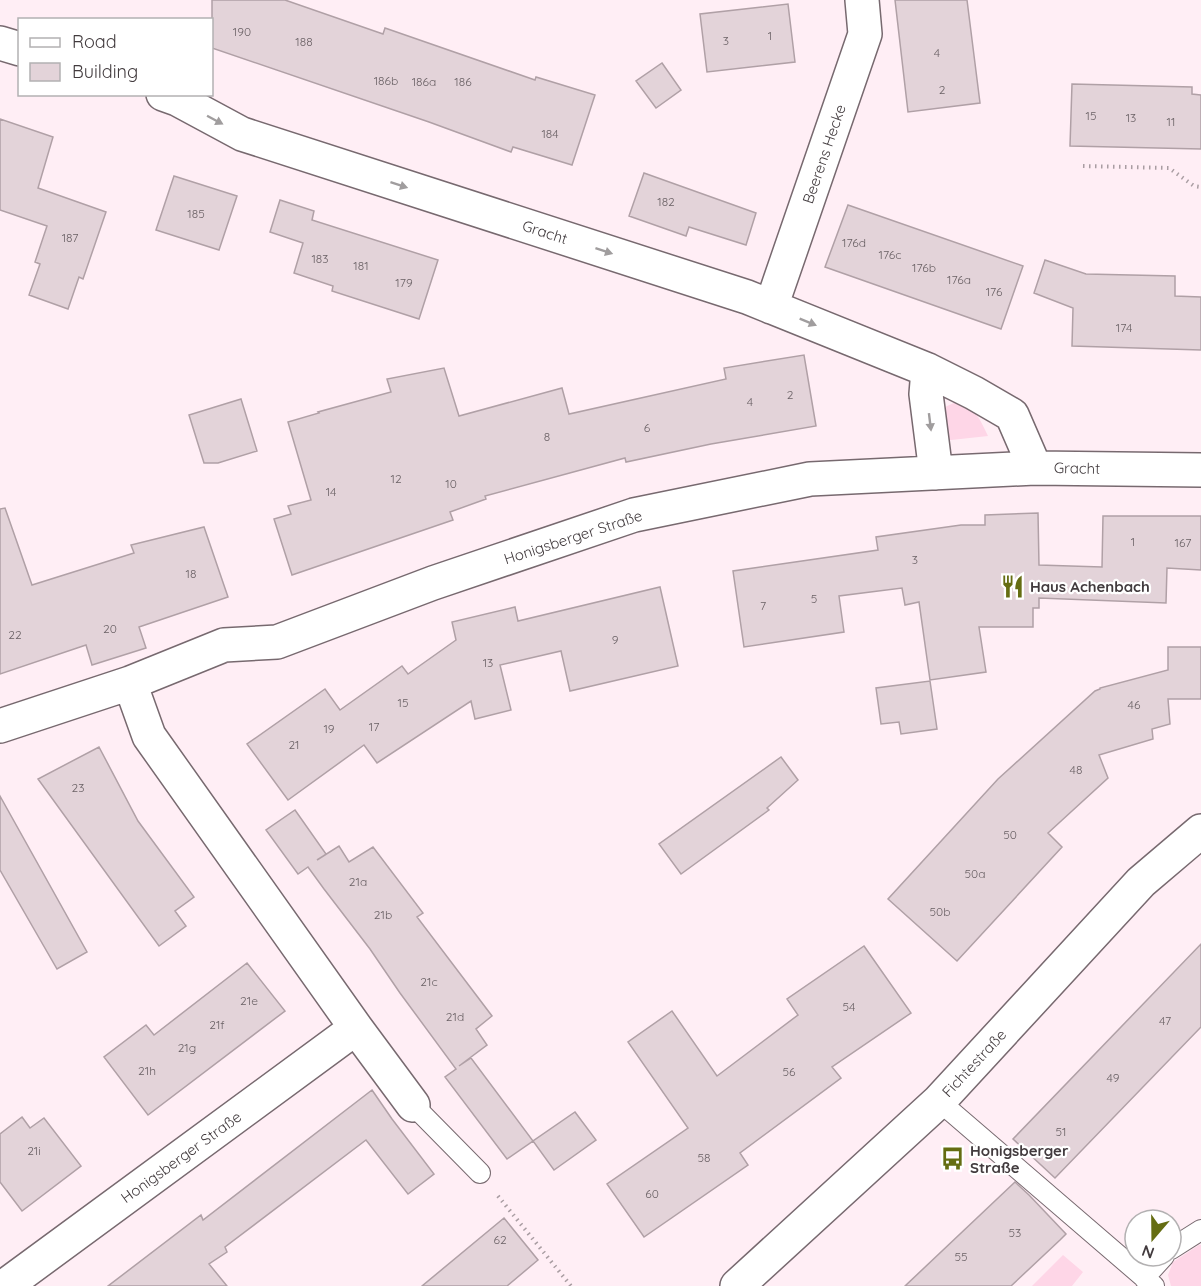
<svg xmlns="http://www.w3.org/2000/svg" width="1201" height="1286" viewBox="0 0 1201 1286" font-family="Quicksand,sans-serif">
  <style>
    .green { fill: #fed6e7 }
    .building { fill: #e3d3d9; stroke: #b0a0a6; stroke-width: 1.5 }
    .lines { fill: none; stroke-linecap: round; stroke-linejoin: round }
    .lane-casing { stroke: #77696f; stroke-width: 22 }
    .street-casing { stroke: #77696f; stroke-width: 36 }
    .secondary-casing { stroke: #77696f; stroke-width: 36 }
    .path { stroke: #a99da2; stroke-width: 4; stroke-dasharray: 1.5 4.5; stroke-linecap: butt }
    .lane { stroke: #fff; stroke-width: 20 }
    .street { stroke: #fff; stroke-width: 33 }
    .secondary { stroke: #fff; stroke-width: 33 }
    .oneway { fill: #a09d9e }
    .labels { text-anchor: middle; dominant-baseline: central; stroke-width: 4.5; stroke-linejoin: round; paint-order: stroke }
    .number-label { font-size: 12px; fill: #6a6165 }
    .street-label { font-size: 15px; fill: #423b3e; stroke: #fff }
    .poi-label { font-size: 15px; font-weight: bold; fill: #423b3e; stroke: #fff; text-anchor: start }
  </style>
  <rect width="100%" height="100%" fill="#ffeef5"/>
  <!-- green -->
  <path class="green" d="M956 402C975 407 980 419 988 436L942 441V415L945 407Z
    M1199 1245H1201V1286H1171L1168 1275 1173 1262Z
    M1063 1255 1083 1272 1072 1286H1032Z"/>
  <!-- building -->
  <path class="building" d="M212 0H285L383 34 385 28 535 80 536 77 595 95 572 165 513 147 511 152 429 122 212 48Z
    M895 0H967L980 103 908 112Z
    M788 4 795 62 707 72 700 14Z
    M662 63 681 90 656 108 636 81Z
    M1072 84 1192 87V94L1201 95V149L1070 146Z
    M0 119 53 137 38 188 106 212 83 279 79 277 68 309 29 295 40 264 35 262 47 226 0 210Z
    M644 173 756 213 746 245 689 227 686 236 629 216Z
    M174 176 237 196 219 250 156 230Z
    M280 200 314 211 312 220 438 260 419 319 332 291 333 286 294 273 303 243 270 232Z
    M848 205 1023 266 1001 329 825 267Z
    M1045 260 1086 274 1175 276V296L1201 297V350L1072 346 1073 308 1034 293Z
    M804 355 816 426 711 444 626 462 625 458 485 496 486 499 450 512 453 520 292 575 274 519 291 514 288 506 311 500 288 422 319 413 318 412 391 392 387 379 444 368 459 416 562 388 569 414 726 379 724 368Z
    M241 399 257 451 218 463H204L189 415Z
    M5 508 32 585 134 553 131 545 204 527 228 597 139 627 146 648 92 665 86 645 0 674V509Z
    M1038 513 1039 565 1102 567 1103 516H1201V570L1167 568 1166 603 1039 598V608H1033V627H979L986 672 930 680 919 602 905 605 902 588 839 596 844 632 744 647 733 571 878 550 876 537 961 525H985V515Z
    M660 587 678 666 570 691 561 651 500 665 511 710 475 719 471 701 377 763 364 745 288 800 247 744 325 689 340 710 402 666 408 674 456 640 452 622 515 607 518 621Z
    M1168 647H1201V699H1168L1170 724 1152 729 1153 739 1099 755 1108 778 1048 833 1062 847 957 961 888 899 998 779 1095 691 1100 689V688L1168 670Z
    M930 681 937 729 901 734 899 722 881 724 876 688Z
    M99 747 138 821 194 897 175 911 186 926 159 946 38 779Z
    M781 757 798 780 767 808 769 810 681 874 659 844Z
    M0 796 87 952 57 969 0 870Z
    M295 810 326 854 317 860 339 846 349 862 373 847 423 913 417 917 492 1016 476 1029 487 1045 459 1066 471 1058 533 1141 507 1159 445 1077 456 1069 400 993 370 949 324 889 308 867 298 874 266 830Z
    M1201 944V1027L1055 1178 1013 1139Z
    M864 946 911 1013 832 1067 841 1078 740 1153 748 1165 644 1237 607 1184 688 1128 628 1042 672 1011 717 1076 798 1015 787 999Z
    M247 963 285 1011 148 1115 104 1057 146 1025 154 1035Z
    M372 1090 392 1119 434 1174 408 1194 366 1140 225 1247 227 1252 209 1264 227 1286H108L201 1215 203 1220Z
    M575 1112 596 1140 554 1170 533 1141Z
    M22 1117 30 1128 44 1118 81 1166 22 1211 0 1182V1134Z
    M1015 1182 1029 1195 1066 1234 1060 1240 1011 1286H905Z
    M504 1218 538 1260 507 1286H422Z"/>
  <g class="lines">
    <defs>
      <path id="lane" d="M939 1101 1154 1286
        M413 1105 480 1173
        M1171 1249 1201 1230
        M1144 1278 1164 1256"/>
      <path id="street" d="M0 43 20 49
        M163 94 177 99 242 134 747 297 928 370 974 393 1012 415 1035 468
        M771 307 865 34 862 0
        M928 370 926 394 936 473
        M130 683 149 736 356 1028 413 1105
        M0 726 130 683 224 645 277 642 433 583 634 515 810 479 1035 468 1201 470
        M5 1286 356 1028"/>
      <path id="secondary" d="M737 1286 939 1101 1141 882 1201 831"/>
    </defs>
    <!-- lane casing -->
    <use href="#lane" class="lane-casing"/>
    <!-- street casing -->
    <use href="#street" class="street-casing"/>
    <!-- secondary casing -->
    <use href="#secondary" class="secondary-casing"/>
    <!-- path -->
    <path class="path" d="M1083 166 1169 168 1194 186 1201 187
      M498 1196 571 1286"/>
    <!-- lane -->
    <use href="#lane" class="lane"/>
    <!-- street -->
    <use href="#street" class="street"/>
    <!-- secondary -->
    <use href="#secondary" class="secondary"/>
  </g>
  <!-- one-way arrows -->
  <defs><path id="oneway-solid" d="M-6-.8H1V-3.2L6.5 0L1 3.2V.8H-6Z" transform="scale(1.5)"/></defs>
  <g class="oneway">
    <use href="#oneway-solid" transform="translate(215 120) rotate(28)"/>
    <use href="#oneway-solid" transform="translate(399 185) rotate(18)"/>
    <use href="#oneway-solid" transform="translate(604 251) rotate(18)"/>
    <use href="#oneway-solid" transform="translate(808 322) rotate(22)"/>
    <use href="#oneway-solid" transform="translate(930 422) rotate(83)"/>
  </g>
  <!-- icons -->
  <defs>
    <symbol id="restaurant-bare" viewBox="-9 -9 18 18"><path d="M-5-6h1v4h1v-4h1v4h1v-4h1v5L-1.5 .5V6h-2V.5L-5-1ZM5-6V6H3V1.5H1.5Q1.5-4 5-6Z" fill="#656d12" stroke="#fff" stroke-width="2.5" paint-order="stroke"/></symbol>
    <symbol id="bus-bare" viewBox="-9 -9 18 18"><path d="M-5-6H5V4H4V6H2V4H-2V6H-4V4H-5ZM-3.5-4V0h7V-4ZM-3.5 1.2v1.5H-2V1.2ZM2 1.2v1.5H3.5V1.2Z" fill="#656d12" stroke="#fff" stroke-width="2.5" paint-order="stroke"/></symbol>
  </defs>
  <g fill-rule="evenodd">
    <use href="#restaurant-bare" x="996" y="570" width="33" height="33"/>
    <use href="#bus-bare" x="936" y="1142" width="33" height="33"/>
  </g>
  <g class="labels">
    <!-- number labels -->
    <g class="number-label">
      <text x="242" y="31">190</text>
      <text x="770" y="35">1</text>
      <text x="726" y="40">3</text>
      <text x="304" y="41">188</text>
      <text x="937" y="52">4</text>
      <text x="386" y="80">186b</text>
      <text x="424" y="81">186a</text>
      <text x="463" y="81">186</text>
      <text x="942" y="89">2</text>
      <text x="1091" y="115">15</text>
      <text x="1131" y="117">13</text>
      <text x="1171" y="121">11</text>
      <text x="550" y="133">184</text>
      <text x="666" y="201">182</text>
      <text x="196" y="213">185</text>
      <text x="70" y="237">187</text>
      <text x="854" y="242">176d</text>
      <text x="890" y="254">176c</text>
      <text x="320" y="258">183</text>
      <text x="361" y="265">181</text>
      <text x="924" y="267">176b</text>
      <text x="959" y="279">176a</text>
      <text x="404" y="282">179</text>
      <text x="994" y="291">176</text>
      <text x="1124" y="327">174</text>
      <text x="790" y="394">2</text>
      <text x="750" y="401">4</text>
      <text x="647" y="427">6</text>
      <text x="547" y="436">8</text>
      <text x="396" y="478">12</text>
      <text x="451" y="483">10</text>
      <text x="331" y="491">14</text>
      <text x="1133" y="541">1</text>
      <text x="1183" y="542">167</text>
      <text x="915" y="559">3</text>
      <text x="191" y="573">18</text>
      <text x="814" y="598">5</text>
      <text x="763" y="605">7</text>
      <text x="110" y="628">20</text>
      <text x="15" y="634">22</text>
      <text x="615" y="639">9</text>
      <text x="488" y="662">13</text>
      <text x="403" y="702">15</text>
      <text x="1134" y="704">46</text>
      <text x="374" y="726">17</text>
      <text x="329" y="728">19</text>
      <text x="294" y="744">21</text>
      <text x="1076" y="769">48</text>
      <text x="78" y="787">23</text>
      <text x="1010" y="834">50</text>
      <text x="975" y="873">50a</text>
      <text x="358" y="881">21a</text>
      <text x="940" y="911">50b</text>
      <text x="383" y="914">21b</text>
      <text x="429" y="981">21c</text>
      <text x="249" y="1000">21e</text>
      <text x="849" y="1006">54</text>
      <text x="455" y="1016">21d</text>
      <text x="1165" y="1020">47</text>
      <text x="217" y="1024">21f</text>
      <text x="187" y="1047">21g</text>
      <text x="147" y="1070">21h</text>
      <text x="789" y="1071">56</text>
      <text x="1113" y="1077">49</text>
      <text x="1061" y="1131">51</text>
      <text x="34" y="1150">21i</text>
      <text x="704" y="1157">58</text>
      <text x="652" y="1193">60</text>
      <text x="1015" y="1232">53</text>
      <text x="500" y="1239">62</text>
      <text x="961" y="1256">55</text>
    </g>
    <!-- street labels -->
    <g class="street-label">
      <text transform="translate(824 154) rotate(-71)">Beerens Hecke</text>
      <text transform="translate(545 232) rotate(18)">Gracht</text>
      <text transform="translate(1077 468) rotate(1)">Gracht</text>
      <text transform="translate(573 537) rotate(-18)">Honigsberger Straße</text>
      <text transform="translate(974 1063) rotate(-47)">Fichtestraße</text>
      <text transform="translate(181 1157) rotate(-36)">Honigsberger Straße</text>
    </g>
    <!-- poi labels -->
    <g class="poi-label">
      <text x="1030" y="586">Haus Achenbach</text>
      <text x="970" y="1150">Honigsberger<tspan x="970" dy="17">Straße</tspan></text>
    </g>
  </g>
  <!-- legend -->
  <rect x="18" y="18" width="195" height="78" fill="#ffffff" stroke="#b3b1b2" stroke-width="1.5"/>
  <rect x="30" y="38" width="30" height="9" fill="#ffffff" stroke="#b3b1b2" stroke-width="1.5"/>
  <text x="72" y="48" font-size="18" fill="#423b3e">Road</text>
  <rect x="30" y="63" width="30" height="18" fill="#e3d3d9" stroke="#b3b1b2" stroke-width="1.5"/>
  <text x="72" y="78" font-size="18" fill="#423b3e">Building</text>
  <!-- north arrow -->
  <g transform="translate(1153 1238) rotate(200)"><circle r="28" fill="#ffffff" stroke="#b3b1b2" stroke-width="1.5"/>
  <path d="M0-4.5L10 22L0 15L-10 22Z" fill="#656d12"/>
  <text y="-9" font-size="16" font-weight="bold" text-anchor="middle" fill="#423b3e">N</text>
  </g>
</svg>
